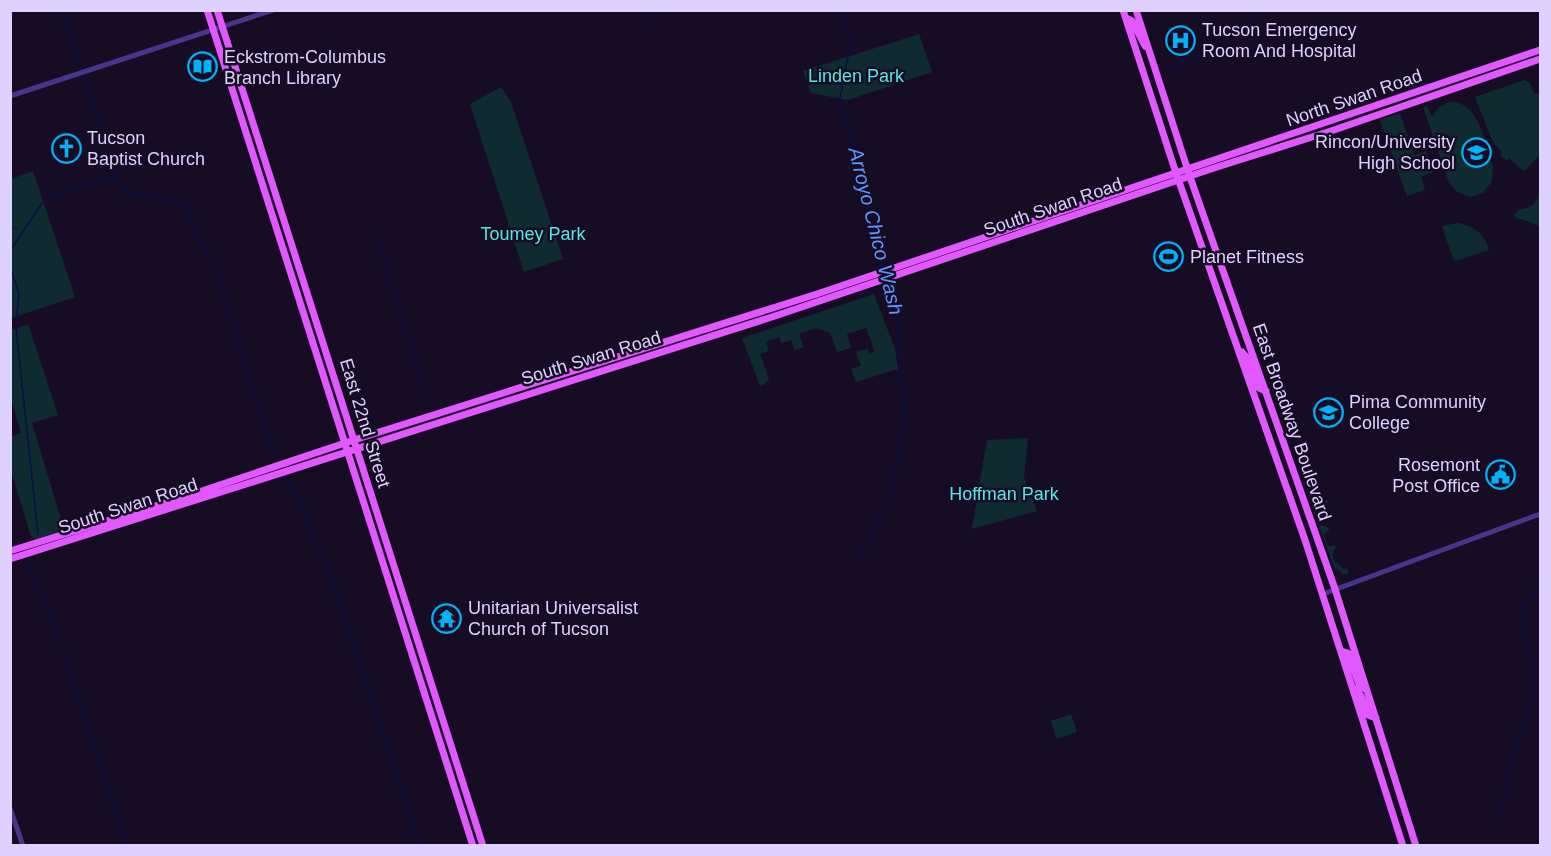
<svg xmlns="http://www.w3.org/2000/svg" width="1551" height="856" viewBox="0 0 1551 856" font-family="Arial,sans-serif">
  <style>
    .green { fill: #0f2b30 }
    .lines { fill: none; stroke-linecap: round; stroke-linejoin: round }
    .stream { stroke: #061045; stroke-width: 1.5 }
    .tertiary { stroke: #483488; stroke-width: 5 }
    .primary { stroke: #e158ff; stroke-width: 7 }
    .labels { text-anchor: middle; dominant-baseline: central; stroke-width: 5; stroke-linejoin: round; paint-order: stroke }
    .poi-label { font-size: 18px; fill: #dfd1ff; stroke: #160d25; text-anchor: start }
    .park-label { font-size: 18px; fill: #53e9e1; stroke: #160d25 }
    .street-label { font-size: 18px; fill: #dfd1ff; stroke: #160d25 }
    .water-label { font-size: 20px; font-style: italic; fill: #5f96ff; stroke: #160d25 }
  </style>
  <rect width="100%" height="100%" fill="#160d25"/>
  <!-- green -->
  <path class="green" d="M919 34 932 72 848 100 811 93 803 71Z
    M1524 80 1530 83 1534 94 1540 92V154L1526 170 1523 171 1509 158 1507 161 1500 155 1502 152 1493 142 1475 97Z
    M501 87 511 102 563 259 524 272 470 104Z
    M1449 102C1479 99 1485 145 1493 167L1492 181 1483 193 1470 197 1456 191 1449 183 1423 107 1427 106 1432 117 1439 107Z
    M1400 113 1414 155 1426 151 1433 172 1421 177 1425 190 1407 196 1380 120Z
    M33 171 75 297 11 318V230L19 227 11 229V179Z
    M1540 184V227L1523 219H1518L1513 216 1519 209C1536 209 1539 198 1540 184Z
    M1458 223C1474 226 1484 233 1489 250L1456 261 1453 259 1442 226Z
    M874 294 895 349 898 369 856 382 851 369 861 365 856 352 868 348 869 353 875 352 866 328 847 334 851 348 837 352 830 333 816 328 799 334 804 347 795 350 791 340 782 343 779 337 766 342 769 351 760 354 769 379 766 383 760 386 742 338Z
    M28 324 58 415 32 423 64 529 61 532 37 540 31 537 11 470 10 437 21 433 11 398V330Z
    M1028 438 1024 478 1037 511 972 529 987 440Z
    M1329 500 1318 520 1319 525 1328 527 1329 531 1324 534 1328 546H1336L1332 555 1335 563H1338L1343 569H1348L1349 573 1343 575 1338 569 1335 570 1312 506 1313 503Z
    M1071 714 1077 732 1056 739 1051 721Z"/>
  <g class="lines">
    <!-- stream -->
    <path class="stream" d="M62 10 81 70
      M839 10 850 45 840 99 868 182 873 237 883 270
      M648 23 657 10
      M1166 68C1202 57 1229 33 1259 10
      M114 175 128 192 173 202 188 209 200 241 211 259
      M375 235 429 401
      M10 251 46 197 114 175 83 75
      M10 266 19 294 16 322
      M214 266 277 458
      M886 280 899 314 897 341 902 384
      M16 328 38 534
      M287 479 302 504 311 530 335 588 419 846
      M859 557C882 526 899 473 902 434 903 419 903 403 903 387
      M29 562 40 594 65 649
      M66 655 126 846
      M1495 819 1507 785 1517 742 1532 694 1531 659 1522 628 1525 607 1540 585"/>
    <!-- tertiary -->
    <path class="tertiary" d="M10 96 273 10
      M1323 594 1540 514
      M10 808 23 846"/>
    <!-- primary -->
    <path class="primary" d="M207 10 473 846
      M217 10 483 846
      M1123 10 1176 173 1305 540 1403 846
      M1136 10 1190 177 1335 589 1416 846
      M1126 18 1132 21 1145 46
      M1242 352 1248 359 1259 388 1266 391
      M10 551 178 499 354 440 817 294 1540 50
      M10 559 775 316 1214 168 1331 131 1540 59
      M1341 651 1348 653 1359 684 1365 689
      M1356 689 1361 696 1368 715 1376 718"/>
  </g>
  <!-- icons -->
  <defs>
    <symbol id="hospital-ring" viewBox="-11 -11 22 22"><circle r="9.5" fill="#160d25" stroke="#00b2fc" stroke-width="1.5"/><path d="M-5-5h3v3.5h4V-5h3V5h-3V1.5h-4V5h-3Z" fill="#00b2fc"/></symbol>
    <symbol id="library-ring" viewBox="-11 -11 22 22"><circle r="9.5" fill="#160d25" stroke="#00b2fc" stroke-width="1.5"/><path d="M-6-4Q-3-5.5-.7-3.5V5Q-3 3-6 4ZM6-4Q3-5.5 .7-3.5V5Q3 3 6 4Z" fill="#00b2fc"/></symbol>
    <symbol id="church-ring" viewBox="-11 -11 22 22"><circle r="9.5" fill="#160d25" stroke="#00b2fc" stroke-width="1.5"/><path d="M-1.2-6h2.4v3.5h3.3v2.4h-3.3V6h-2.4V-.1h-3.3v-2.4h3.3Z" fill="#00b2fc"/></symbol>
    <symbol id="school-ring" viewBox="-11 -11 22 22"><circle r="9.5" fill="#160d25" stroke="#00b2fc" stroke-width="1.5"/><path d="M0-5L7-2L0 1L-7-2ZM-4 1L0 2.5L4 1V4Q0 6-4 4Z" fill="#00b2fc"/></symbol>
    <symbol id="stadium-ring" viewBox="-11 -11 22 22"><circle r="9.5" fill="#160d25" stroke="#00b2fc" stroke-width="1.5"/><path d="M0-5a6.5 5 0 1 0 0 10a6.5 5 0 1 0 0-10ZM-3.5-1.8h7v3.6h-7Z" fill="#00b2fc"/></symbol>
    <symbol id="university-ring" viewBox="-11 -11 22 22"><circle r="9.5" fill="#160d25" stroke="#00b2fc" stroke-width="1.5"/><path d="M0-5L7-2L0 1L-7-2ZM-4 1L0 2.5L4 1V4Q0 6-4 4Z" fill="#00b2fc"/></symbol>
    <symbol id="civic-ring" viewBox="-11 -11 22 22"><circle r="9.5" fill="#160d25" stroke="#00b2fc" stroke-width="1.5"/><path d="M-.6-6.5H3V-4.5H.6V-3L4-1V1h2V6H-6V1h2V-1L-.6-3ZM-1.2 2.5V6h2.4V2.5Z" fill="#00b2fc"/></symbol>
    <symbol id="temple-ring" viewBox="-11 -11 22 22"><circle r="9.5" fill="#160d25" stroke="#00b2fc" stroke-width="1.5"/><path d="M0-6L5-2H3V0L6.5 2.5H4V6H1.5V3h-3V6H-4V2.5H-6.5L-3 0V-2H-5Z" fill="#00b2fc"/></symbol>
  </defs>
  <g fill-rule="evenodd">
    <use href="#hospital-ring" x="1164" y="24" width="33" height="33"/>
    <use href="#library-ring" x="186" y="50" width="33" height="33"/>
    <use href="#church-ring" x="50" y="132" width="33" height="33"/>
    <use href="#school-ring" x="1460" y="136" width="33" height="33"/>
    <use href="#stadium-ring" x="1152" y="240" width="33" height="33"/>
    <use href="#university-ring" x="1312" y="396" width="33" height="33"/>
    <use href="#civic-ring" x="1484" y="458" width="33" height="33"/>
    <use href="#temple-ring" x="430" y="602" width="33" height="33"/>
  </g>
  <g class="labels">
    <!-- poi labels -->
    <g class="poi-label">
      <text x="1202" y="30">Tucson Emergency<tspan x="1202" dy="21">Room And Hospital</tspan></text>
      <text x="224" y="57">Eckstrom-Columbus<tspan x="224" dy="21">Branch Library</tspan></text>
      <text x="87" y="138">Tucson<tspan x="87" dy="21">Baptist Church</tspan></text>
      <text x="1455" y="142" text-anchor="end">Rincon/University<tspan x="1455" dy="21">High School</tspan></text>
      <text x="1190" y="257">Planet Fitness</text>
      <text x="1349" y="402">Pima Community<tspan x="1349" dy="21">College</tspan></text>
      <text x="1480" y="465" text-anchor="end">Rosemont<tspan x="1480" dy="21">Post Office</tspan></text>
      <text x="468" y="608">Unitarian Universalist<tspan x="468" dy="21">Church of Tucson</tspan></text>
    </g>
    <!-- park labels -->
    <g class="park-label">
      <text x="856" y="76">Linden Park</text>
      <text x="533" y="234">Toumey Park</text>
      <text x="1004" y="494">Hoffman Park</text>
    </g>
    <!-- street labels -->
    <g class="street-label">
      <text transform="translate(1354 98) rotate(-19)">North Swan Road</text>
      <text transform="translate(1053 207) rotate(-19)">South Swan Road</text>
      <text transform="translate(591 358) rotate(-17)">South Swan Road</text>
      <text transform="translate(1292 422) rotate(71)">East Broadway Boulevard</text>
      <text transform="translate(365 423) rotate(73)">East 22nd Street</text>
      <text transform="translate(128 506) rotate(-18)">South Swan Road</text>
    </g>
    <!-- water labels -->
    <g class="water-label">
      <text transform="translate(876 231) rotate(76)">Arroyo Chico Wash</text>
    </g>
  </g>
  <!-- border -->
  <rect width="1551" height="856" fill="none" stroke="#dfd1ff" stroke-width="24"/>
</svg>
